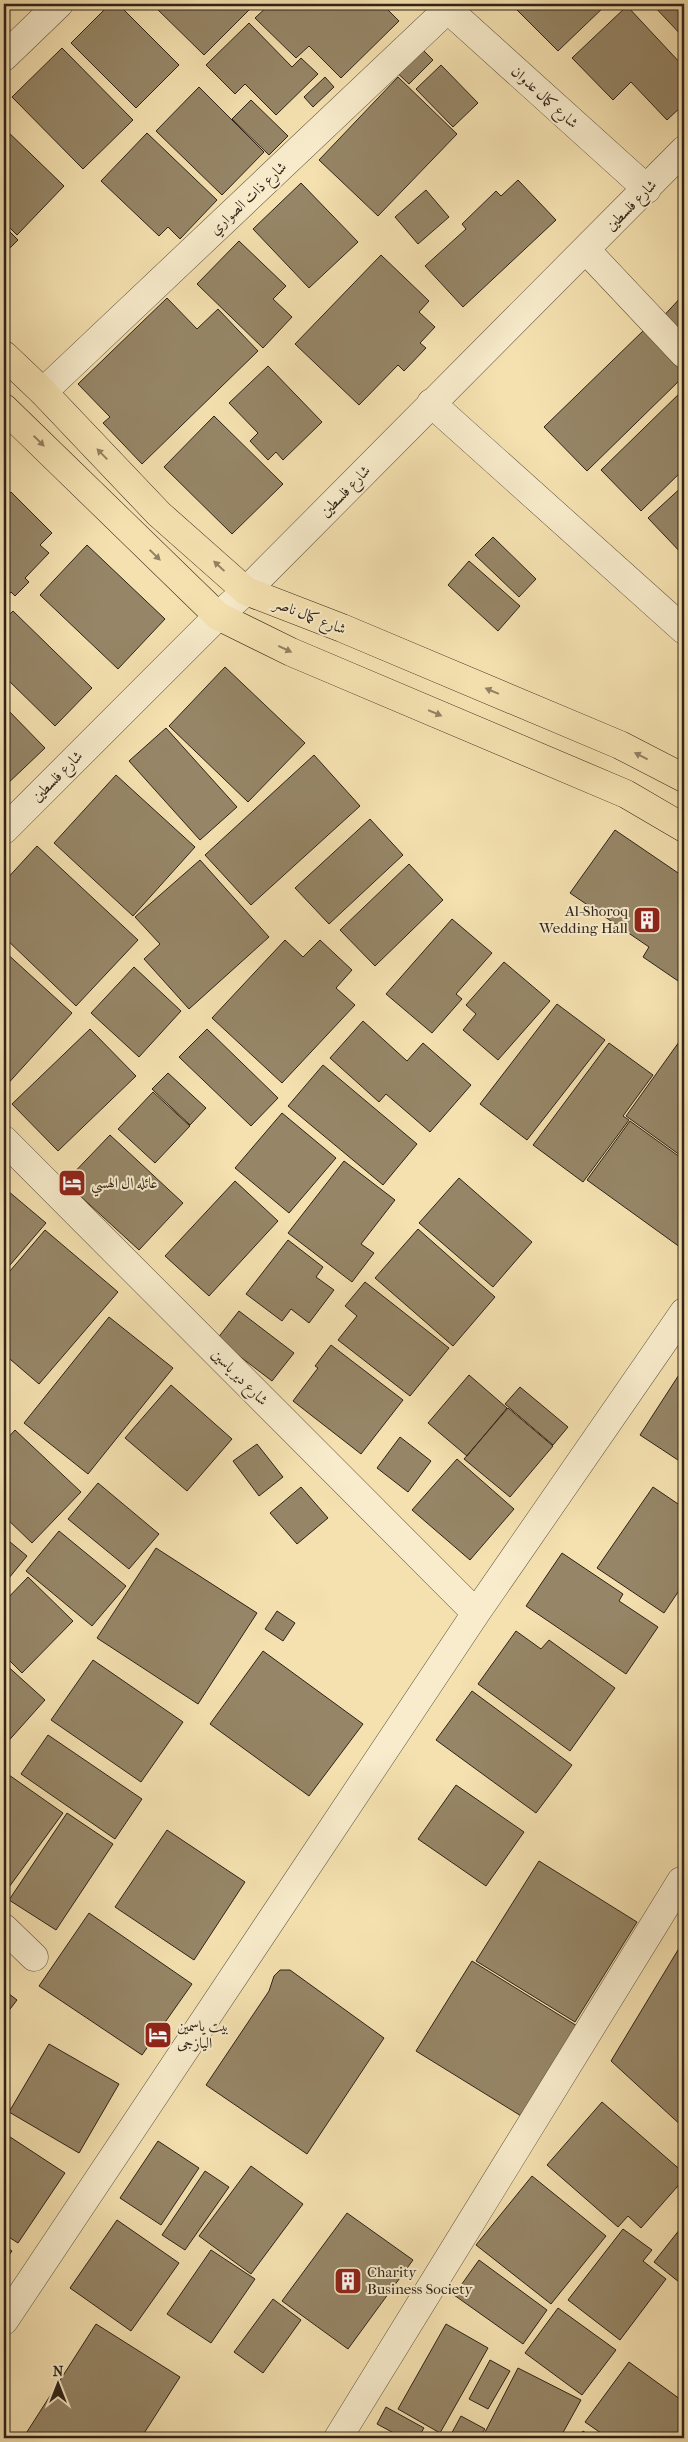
<svg xmlns="http://www.w3.org/2000/svg" width="688" height="2442" viewBox="0 0 688 2442" font-family="'IM FELL French Canon',Amiri,serif">
  <style>
    .building { fill: #968667; stroke: #2f2317 }
    .lines { fill: none; stroke-linecap: round; stroke-linejoin: round }
    .minor-casing { stroke: #60523d; stroke-width: 29 }
    .major-casing { stroke: #2f2317; stroke-width: 29 }
    .minor { stroke: #f8eccc; stroke-width: 28 }
    .major { stroke: #f5e1b0; stroke-width: 28 }
    .oneway { fill: #928264 }
    .labels { text-anchor: middle; dominant-baseline: central; stroke-width: 4; stroke-linejoin: round; paint-order: stroke }
    .street-label { font-size: 15px; fill: #2f2317; stroke: #f8eccc }
    .poi-label { font-size: 15px; fill: #2f2317; stroke: #f8eccc; text-anchor: start }
  </style>
  <rect width="100%" height="100%" fill="#f5e1b0"/>
  <filter id="stains"><feTurbulence type="fractalNoise" baseFrequency=".004" numOctaves="4"/><feColorMatrix values="0 0 0 0 .2 0 0 0 0 .09 0 0 0 0 .02 0 0 0 .5 -.17"/></filter>
  <radialGradient id="worn" r=".72"><stop offset=".6" stop-color="#630" stop-opacity="0"/><stop offset="1" stop-color="#630" stop-opacity=".3"/></radialGradient>
  <!-- building -->
  <path class="building" d="M110 4H118L179 65 136 108 71 43Z
    M152 4H252L254 5 204 55Z
    M270 4H382L399 21 341 78 309 46 296 58 255 18Z
    M511 4H607L558 51Z
    M652 4H684V38Z
    M627 6 684 67V104L667 120 631 82 613 100 572 58Z
    M249 23 292 67 301 58 318 74 276 115 245 84 235 94 206 65Z
    M416 43 433 60 409 84 391 67Z
    M62 48 133 120 83 169 12 97Z
    M441 65 478 103 453 127 416 89Z
    M325 77 334 87 313 107 304 97Z
    M398 77 457 134 378 216 319 160Z
    M199 87 264 152 222 195 156 131Z
    M251 100 288 136 269 155 232 119Z
    M4 128 64 186 17 235 4 222Z
    M147 133 217 200 180 239 168 227 159 236 101 181Z
    M518 180 556 220 463 307 425 266 466 229 462 224 496 191 501 196Z
    M301 183 358 242 309 288 253 229Z
    M426 190 449 217 418 244 395 217Z
    M4 226 18 240 4 254Z
    M239 241 286 286 273 299 292 317 263 348 197 284Z
    M381 255 429 301 419 312 435 327 420 343 426 348 404 371 398 365 359 405 295 344Z
    M684 294V347L658 322Z
    M167 298 197 329 218 309 258 351 142 464 103 423 110 417 78 384Z
    M644 330 684 371V376L587 471 544 427Z
    M268 366 322 422 283 460 276 452 268 460 250 441 258 433 229 403Z
    M684 389V469L641 511 601 470Z
    M214 416 283 484 232 534 164 467Z
    M684 485V556L648 518Z
    M11 492 52 533 40 545 49 553 25 578 29 582 15 596 11 592 4 600V499Z
    M493 537 536 579 519 597 475 555Z
    M87 545 165 619 118 669 40 595Z
    M469 561 520 606 498 631 448 585Z
    M13 611 92 688 55 726 4 676V620Z
    M225 667 305 743 248 802 169 726Z
    M4 706 45 748 4 787Z
    M166 728 237 807 200 840 129 761Z
    M314 755 360 806 251 905 205 855Z
    M116 775 195 847 133 916 54 843Z
    M370 819 403 855 329 924 295 888Z
    M615 830 684 877V985L643 957 649 947 570 893Z
    M37 846 138 940 76 1006 4 937V882Z
    M200 860 269 937 189 1009 144 959 160 944 135 917Z
    M409 864 443 900 375 966 340 930Z
    M452 919 492 953 456 994 462 999 432 1033 386 994Z
    M285 940 303 957 320 940 352 970 336 988 355 1005 282 1083 212 1018Z
    M4 951 72 1013 4 1088Z
    M504 962 550 1001 498 1060 463 1030 476 1014 466 1005Z
    M134 967 181 1011 139 1057 91 1013Z
    M557 1004 605 1040 527 1140 480 1104Z
    M363 1021 407 1061 423 1043 471 1085 430 1132 386 1094 379 1102 330 1058Z
    M90 1029 136 1076 58 1151 12 1104Z
    M207 1029 278 1098 251 1126 179 1057Z
    M684 1035V1158L626 1116Z
    M609 1043 653 1075 623 1116 629 1120 583 1182 533 1145Z
    M323 1065 417 1144 383 1185 288 1106Z
    M168 1073 206 1108 190 1125 152 1089Z
    M153 1092 190 1126 155 1163 118 1129Z
    M282 1113 336 1158 289 1213 235 1168Z
    M630 1121 684 1160V1250L587 1180Z
    M110 1135 183 1203 139 1250 65 1182Z
    M344 1161 395 1200 361 1244 374 1253 352 1282 288 1233Z
    M459 1178 532 1242 493 1287 419 1223Z
    M235 1181 278 1221 209 1296 165 1256Z
    M8 1191 46 1223 4 1272V1196Z
    M418 1229 495 1297 453 1346 375 1278Z
    M45 1230 118 1292 39 1384 4 1354V1278Z
    M288 1240 323 1267 316 1277 334 1290 309 1323 291 1309 282 1321 246 1294Z
    M365 1282 449 1348 410 1396 338 1340 357 1316 345 1306Z
    M239 1311 294 1353 272 1381 217 1339Z
    M109 1317 173 1368 88 1474 24 1423Z
    M331 1345 403 1400 361 1454 293 1401 318 1368 315 1366Z
    M684 1367V1464L640 1435Z
    M469 1375 507 1408 467 1456 428 1423Z
    M171 1385 232 1439 187 1491 125 1438Z
    M520 1387 568 1427 553 1445 505 1404Z
    M508 1408 553 1446 510 1497 464 1459Z
    M15 1430 81 1492 32 1543 4 1516V1442Z
    M400 1437 431 1461 408 1492 377 1468Z
    M257 1444 283 1477 259 1496 233 1461Z
    M457 1459 514 1509 470 1560 412 1510Z
    M98 1483 159 1534 129 1569 68 1519Z
    M301 1487 328 1518 297 1544 270 1513Z
    M653 1487 684 1508V1583L664 1613 597 1568Z
    M59 1531 126 1586 92 1626 26 1571Z
    M4 1537 27 1556 4 1584Z
    M156 1548 257 1613 198 1704 97 1638Z
    M562 1553 623 1594 619 1601 658 1627 626 1674 526 1606Z
    M28 1577 73 1621 22 1673 4 1655V1602Z
    M277 1611 295 1623 283 1641 265 1629Z
    M516 1631 541 1649 549 1640 615 1688 570 1751 478 1684Z
    M263 1651 363 1724 309 1796 210 1724Z
    M93 1660 183 1722 141 1782 51 1720Z
    M4 1663 45 1700 4 1746Z
    M472 1691 572 1765 536 1813 436 1740Z
    M48 1735 142 1799 115 1839 21 1774Z
    M9 1775 63 1813 4 1894V1783Z
    M456 1785 524 1832 486 1886 418 1839Z
    M67 1813 113 1844 56 1930 9 1900Z
    M167 1830 245 1882 194 1960 115 1907Z
    M539 1861 637 1922 575 2022 476 1961Z
    M89 1913 192 1984 142 2055 39 1986Z
    M684 1940V2128L611 2061Z
    M472 1961 582 2029 526 2119 416 2051Z
    M280 1970H290L384 2038 307 2154 206 2085 269 1991 274 1976Z
    M4 1990 17 2000 4 2017Z
    M49 2044 119 2084 79 2153 9 2112Z
    M602 2102 684 2173V2179L641 2228 628 2216 618 2227 547 2165Z
    M4 2133 65 2173 18 2243 4 2234Z
    M158 2141 199 2168 161 2225 120 2198Z
    M251 2166 303 2204 251 2274 199 2236Z
    M205 2171 229 2187 185 2250 162 2235Z
    M532 2176 606 2236 551 2304 476 2245Z
    M347 2213 413 2260 348 2349 282 2301Z
    M117 2220 179 2263 131 2331 70 2288Z
    M684 2224V2286L654 2262Z
    M623 2229 652 2250 643 2261 666 2279 620 2340 568 2300Z
    M4 2246 12 2251 4 2262Z
    M211 2250 255 2279 211 2343 167 2314Z
    M479 2260 547 2310 523 2344 454 2295Z
    M273 2299 301 2320 263 2373 234 2352Z
    M558 2308 616 2350 582 2395 525 2353Z
    M96 2324 180 2377 141 2438H30L25 2435Z
    M446 2324 488 2348 440 2433 398 2409Z
    M490 2360 510 2371 488 2409 469 2399Z
    M629 2362 684 2402V2432L680 2438H608L585 2422Z
    M518 2368 581 2400 560 2438H482Z
    M386 2407 424 2428 418 2438H403L377 2424Z
    M461 2416 485 2429 479 2438H449Z
    M583 2431 593 2438H577Z"/>
  <g class="lines">
    <defs>
      <path id="minor" d="M442 4 647 189
        M4 57 59 4
        M586 250 684 354
        M43 392 453 4
        M431 403 684 630
        M4 830 218 616 246 591 684 150
        M4 1140 476 1613
        M4 1928 34 1957
        M4 2321 476 1613 684 1312
        M338 2438 681 1881"/>
      <path id="major" d="M4 355 43 392 159 514 246 591 342 628 620 745 684 778
        M4 408 218 616 291 652 626 794 684 828"/>
    </defs>
    <!-- minor casing -->
    <use href="#minor" class="minor-casing"/>
    <!-- major casing -->
    <use href="#major" class="major-casing"/>
    <!-- minor -->
    <use href="#minor" class="minor"/>
    <!-- major -->
    <use href="#major" class="major"/>
  </g>
  <!-- one-way arrows -->
  <defs><path id="oneway-solid" d="M-6-.8H1V-3.2L6.5 0L1 3.2V.8H-6Z" transform="scale(1.25)"/></defs>
  <g class="oneway">
    <use href="#oneway-solid" transform="translate(39 441) rotate(44)"/>
    <use href="#oneway-solid" transform="translate(102 454) rotate(-134)"/>
    <use href="#oneway-solid" transform="translate(155 555) rotate(44)"/>
    <use href="#oneway-solid" transform="translate(219 566) rotate(-137)"/>
    <use href="#oneway-solid" transform="translate(285 649) rotate(25)"/>
    <use href="#oneway-solid" transform="translate(492 691) rotate(-157)"/>
    <use href="#oneway-solid" transform="translate(435 713) rotate(23)"/>
    <use href="#oneway-solid" transform="translate(641 756) rotate(-153)"/>
  </g>
  <!-- icons -->
  <defs>
    <symbol id="building-square" viewBox="-11 -11 22 22"><rect x="-9" y="-9" width="18" height="18" rx="4" fill="#8f2418" stroke="#f8eccc"/><path d="M-4-6H4V6H1V3H-1V6H-4ZM-2.5-4.3h1.7v1.8h-1.7ZM.8-4.3h1.7v1.8H.8ZM-2.5-1h1.7V.8h-1.7ZM.8-1h1.7V.8H.8Z" fill="#fff"/></symbol>
    <symbol id="hotel-square" viewBox="-11 -11 22 22"><rect x="-9" y="-9" width="18" height="18" rx="4" fill="#8f2418" stroke="#f8eccc"/><path d="M-6-4.5h1.5V1H6V5H4.5V3h-9V5H-6ZM-4 0a1.8 1.8 0 1 1 3.6 0ZM.5 0V-2.5h3Q6-2.5 6 0Z" fill="#fff"/></symbol>
  </defs>
  <g fill-rule="evenodd">
    <use href="#building-square" x="631" y="904" width="32" height="32"/>
    <use href="#hotel-square" x="56" y="1167" width="32" height="32"/>
    <use href="#hotel-square" x="142" y="2019" width="32" height="32"/>
    <use href="#building-square" x="332" y="2265" width="32" height="32"/>
  </g>
  <g class="labels">
    <!-- street labels -->
    <g class="street-label">
      <text transform="translate(545 97) rotate(42)">شارع كمال عدوان</text>
      <text transform="translate(248 198) rotate(-43)">شارع ذات الصواري</text>
      <text transform="translate(631 205) rotate(-45)">شارع فلسطين</text>
      <text transform="translate(345 491) rotate(-46)">شارع فلسطين</text>
      <text transform="translate(310 616) rotate(21)">شارع كمال ناصر</text>
      <text transform="translate(57 776) rotate(-45)">شارع فلسطين</text>
      <text transform="translate(240 1377) rotate(45)">شارع دير ياسين</text>
    </g>
    <!-- poi labels -->
    <g class="poi-label">
      <text x="628" y="911" text-anchor="end">Al-Shoroq<tspan x="628" dy="17">Wedding Hall</tspan></text>
      <text x="91" y="1183">عائله ال الهسي</text>
      <text x="177" y="2026">بيت ياسمين<tspan x="177" dy="17">اليازجى</tspan></text>
      <text x="367" y="2272">Charity<tspan x="367" dy="17">Business Society</tspan></text>
    </g>
  </g>
  <!-- margin -->
  <rect width="688" height="2442" fill="none" stroke="#f5e1b0" stroke-width="20"/>
  <rect x="5" y="5" width="678" height="2432" fill="none" stroke="#2f2317" stroke-width="2.5"/>
  <rect x="10" y="10" width="668" height="2422" fill="none" stroke="#2f2317"/>
  <!-- north arrow -->
  <g transform="translate(58 2384)" stroke="#f8eccc" stroke-width="4" paint-order="stroke">
  <path d="M0-4L9 19L0 12L-9 19Z" fill="#2f2317"/>
  <text y="-8" font-size="14" font-weight="bold" text-anchor="middle" fill="#2f2317">N</text>
  </g>
  <rect width="100%" height="100%" filter="url(#stains)"/>
  <rect width="100%" height="100%" fill="url(#worn)"/>
</svg>
